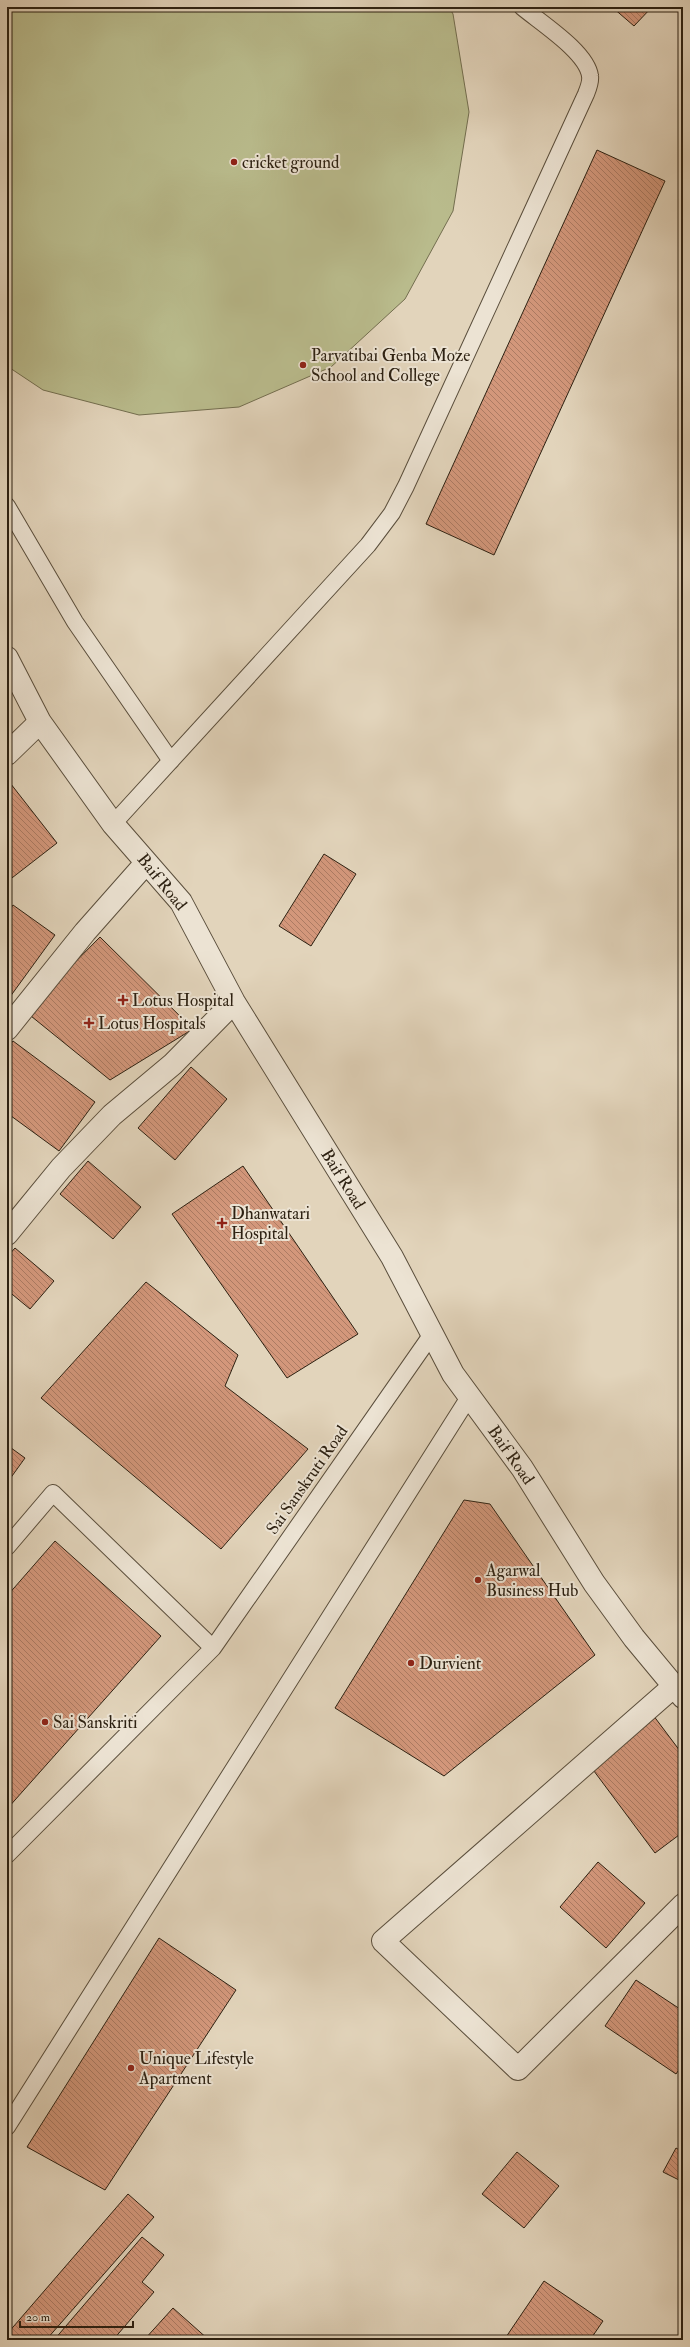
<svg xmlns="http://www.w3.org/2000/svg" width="690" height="2347" viewBox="0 0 690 2347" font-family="'IM FELL Double Pica',serif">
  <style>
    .grass { fill: #b9bb8c; stroke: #736e4f }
    .building { fill: url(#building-back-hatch); stroke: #2d2112 }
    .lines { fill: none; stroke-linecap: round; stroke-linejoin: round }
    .lane-casing { stroke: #5a4e3c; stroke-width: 18 }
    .street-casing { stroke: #5a4e3c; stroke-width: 24 }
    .lane { stroke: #ece3d3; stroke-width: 16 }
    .street { stroke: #ece3d3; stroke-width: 22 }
    .poi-dot { fill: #8f2418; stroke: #ece3d3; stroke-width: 1.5 }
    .labels { text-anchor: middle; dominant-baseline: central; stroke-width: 4; stroke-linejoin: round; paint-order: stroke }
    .poi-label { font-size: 17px; fill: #2d2112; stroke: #ece3d3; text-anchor: start }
    .street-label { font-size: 17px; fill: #2d2112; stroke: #ece3d3 }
  </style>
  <defs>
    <pattern id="building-back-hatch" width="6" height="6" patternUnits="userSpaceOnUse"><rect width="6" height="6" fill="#d3977b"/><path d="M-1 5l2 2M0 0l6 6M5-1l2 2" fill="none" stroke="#ac7b63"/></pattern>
  </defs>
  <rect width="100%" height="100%" fill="#e2d4bb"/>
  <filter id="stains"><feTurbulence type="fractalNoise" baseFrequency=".005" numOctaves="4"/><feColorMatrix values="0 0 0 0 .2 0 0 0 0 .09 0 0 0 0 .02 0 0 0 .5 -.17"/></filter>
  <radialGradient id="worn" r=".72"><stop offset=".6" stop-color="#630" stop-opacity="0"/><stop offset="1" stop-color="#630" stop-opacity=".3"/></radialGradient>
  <!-- grass -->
  <path class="grass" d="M7 7H449L453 14 469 112 453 211 405 299 331 367 239 407 139 415 43 390 7 366Z"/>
  <!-- building -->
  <path class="building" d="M612 7H652L634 26Z
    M597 150 665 181 494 555 426 524Z
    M7 779 57 843 8 881 7 879Z
    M324 854 356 874 311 946 279 926Z
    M13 905 55 935 7 1001V913Z
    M100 937 193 1029 110 1080 26 1012Z
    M13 1041 95 1102 59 1151 7 1113V1049Z
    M191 1067 227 1099 175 1160 138 1128Z
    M88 1161 141 1207 113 1239 60 1194Z
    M243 1166 358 1334 287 1378 172 1214Z
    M15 1248 54 1281 30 1309 7 1290V1257Z
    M146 1282 238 1355 225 1386 308 1449 221 1549 41 1398Z
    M7 1445 25 1458 7 1483Z
    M464 1500 490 1504 595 1655 444 1776 335 1708Z
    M55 1541 161 1636 7 1809V1596Z
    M653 1715 683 1755V1832L655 1853 588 1763Z
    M598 1862 645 1903 606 1948 560 1907Z
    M159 1938 236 1990 105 2190 27 2147Z
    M636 1980 683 2011V2064L676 2074 605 2026Z
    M676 2148 683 2152V2182L663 2172Z
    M517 2152 559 2186 524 2228 482 2194Z
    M128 2194 154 2217 46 2340H7V2334Z
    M142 2237 164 2255 142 2282 154 2292 113 2340H54Z
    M544 2281 603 2321 590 2340H504Z
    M173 2308 209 2340H144Z"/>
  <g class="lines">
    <defs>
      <path id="lane" d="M7 506 75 622 171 761
        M113 824 368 545 392 513 406 486 586 94C588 89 591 82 590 76 587 52 541 23 522 7
        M7 1547 53 1493 213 1648
        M7 1855 213 1648 432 1334
        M7 2127 469 1397"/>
      <path id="street" d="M7 658 40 722 113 824 181 902 234 1002 392 1257 453 1374 522 1468 594 1583 634 1638 683 1697
        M7 754 40 722
        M7 1029 85 932 146 863
        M7 1234 61 1168 112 1115 173 1064 234 1002
        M673 1687 383 1941 518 2069 683 1905"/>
    </defs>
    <!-- lane casing -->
    <use href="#lane" class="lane-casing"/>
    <!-- street casing -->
    <use href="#street" class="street-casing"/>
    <!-- lane -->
    <use href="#lane" class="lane"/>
    <!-- street -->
    <use href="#street" class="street"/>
  </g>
  <!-- markers -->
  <g class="poi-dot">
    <circle cx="234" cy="162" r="4"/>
    <circle cx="303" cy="365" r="4"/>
    <path d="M121 994h4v4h4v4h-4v4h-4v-4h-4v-4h4z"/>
    <path d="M87 1017h4v4h4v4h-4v4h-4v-4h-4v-4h4z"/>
    <path d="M220 1217h4v4h4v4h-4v4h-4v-4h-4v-4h4z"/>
    <circle cx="478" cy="1580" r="4"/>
    <circle cx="411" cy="1663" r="4"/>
    <circle cx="45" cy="1722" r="4"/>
    <circle cx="131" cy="2068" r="4"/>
  </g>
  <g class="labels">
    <!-- poi labels -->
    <g class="poi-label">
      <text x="242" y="162">cricket ground</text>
      <text x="311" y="355">Parvatibai Genba Moze<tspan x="311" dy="20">School and College</tspan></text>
      <text x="132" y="1000">Lotus Hospital</text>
      <text x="98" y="1023">Lotus Hospitals</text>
      <text x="231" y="1213">Dhanwatari<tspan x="231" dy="20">Hospital</tspan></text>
      <text x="486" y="1570">Agarwal<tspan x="486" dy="20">Business Hub</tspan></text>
      <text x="419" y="1663">Durvient</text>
      <text x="53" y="1722">Sai Sanskriti</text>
      <text x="139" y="2058">Unique Lifestyle<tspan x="139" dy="20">Apartment</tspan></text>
    </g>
    <!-- street labels -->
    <g class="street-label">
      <text transform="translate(162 882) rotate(51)">Baif Road</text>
      <text transform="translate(343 1179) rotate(58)">Baif Road</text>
      <text transform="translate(511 1455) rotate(55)">Baif Road</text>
      <text transform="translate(307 1480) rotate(-55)">Sai Sanskruti Road</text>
    </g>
  </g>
  <!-- margin -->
  <rect width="690" height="2347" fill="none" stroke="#e2d4bb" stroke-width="24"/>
  <rect x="8" y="8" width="674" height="2331" fill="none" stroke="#2d2112" stroke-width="2"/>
  <rect x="12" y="12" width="666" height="2323" fill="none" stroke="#2d2112"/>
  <!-- scale -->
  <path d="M20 2321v6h113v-6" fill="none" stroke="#2d2112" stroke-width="2"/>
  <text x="26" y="2321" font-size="12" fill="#2d2112" stroke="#ece3d3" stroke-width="3" paint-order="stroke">20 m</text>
  <rect width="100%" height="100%" filter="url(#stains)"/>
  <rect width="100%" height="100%" fill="url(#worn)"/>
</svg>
